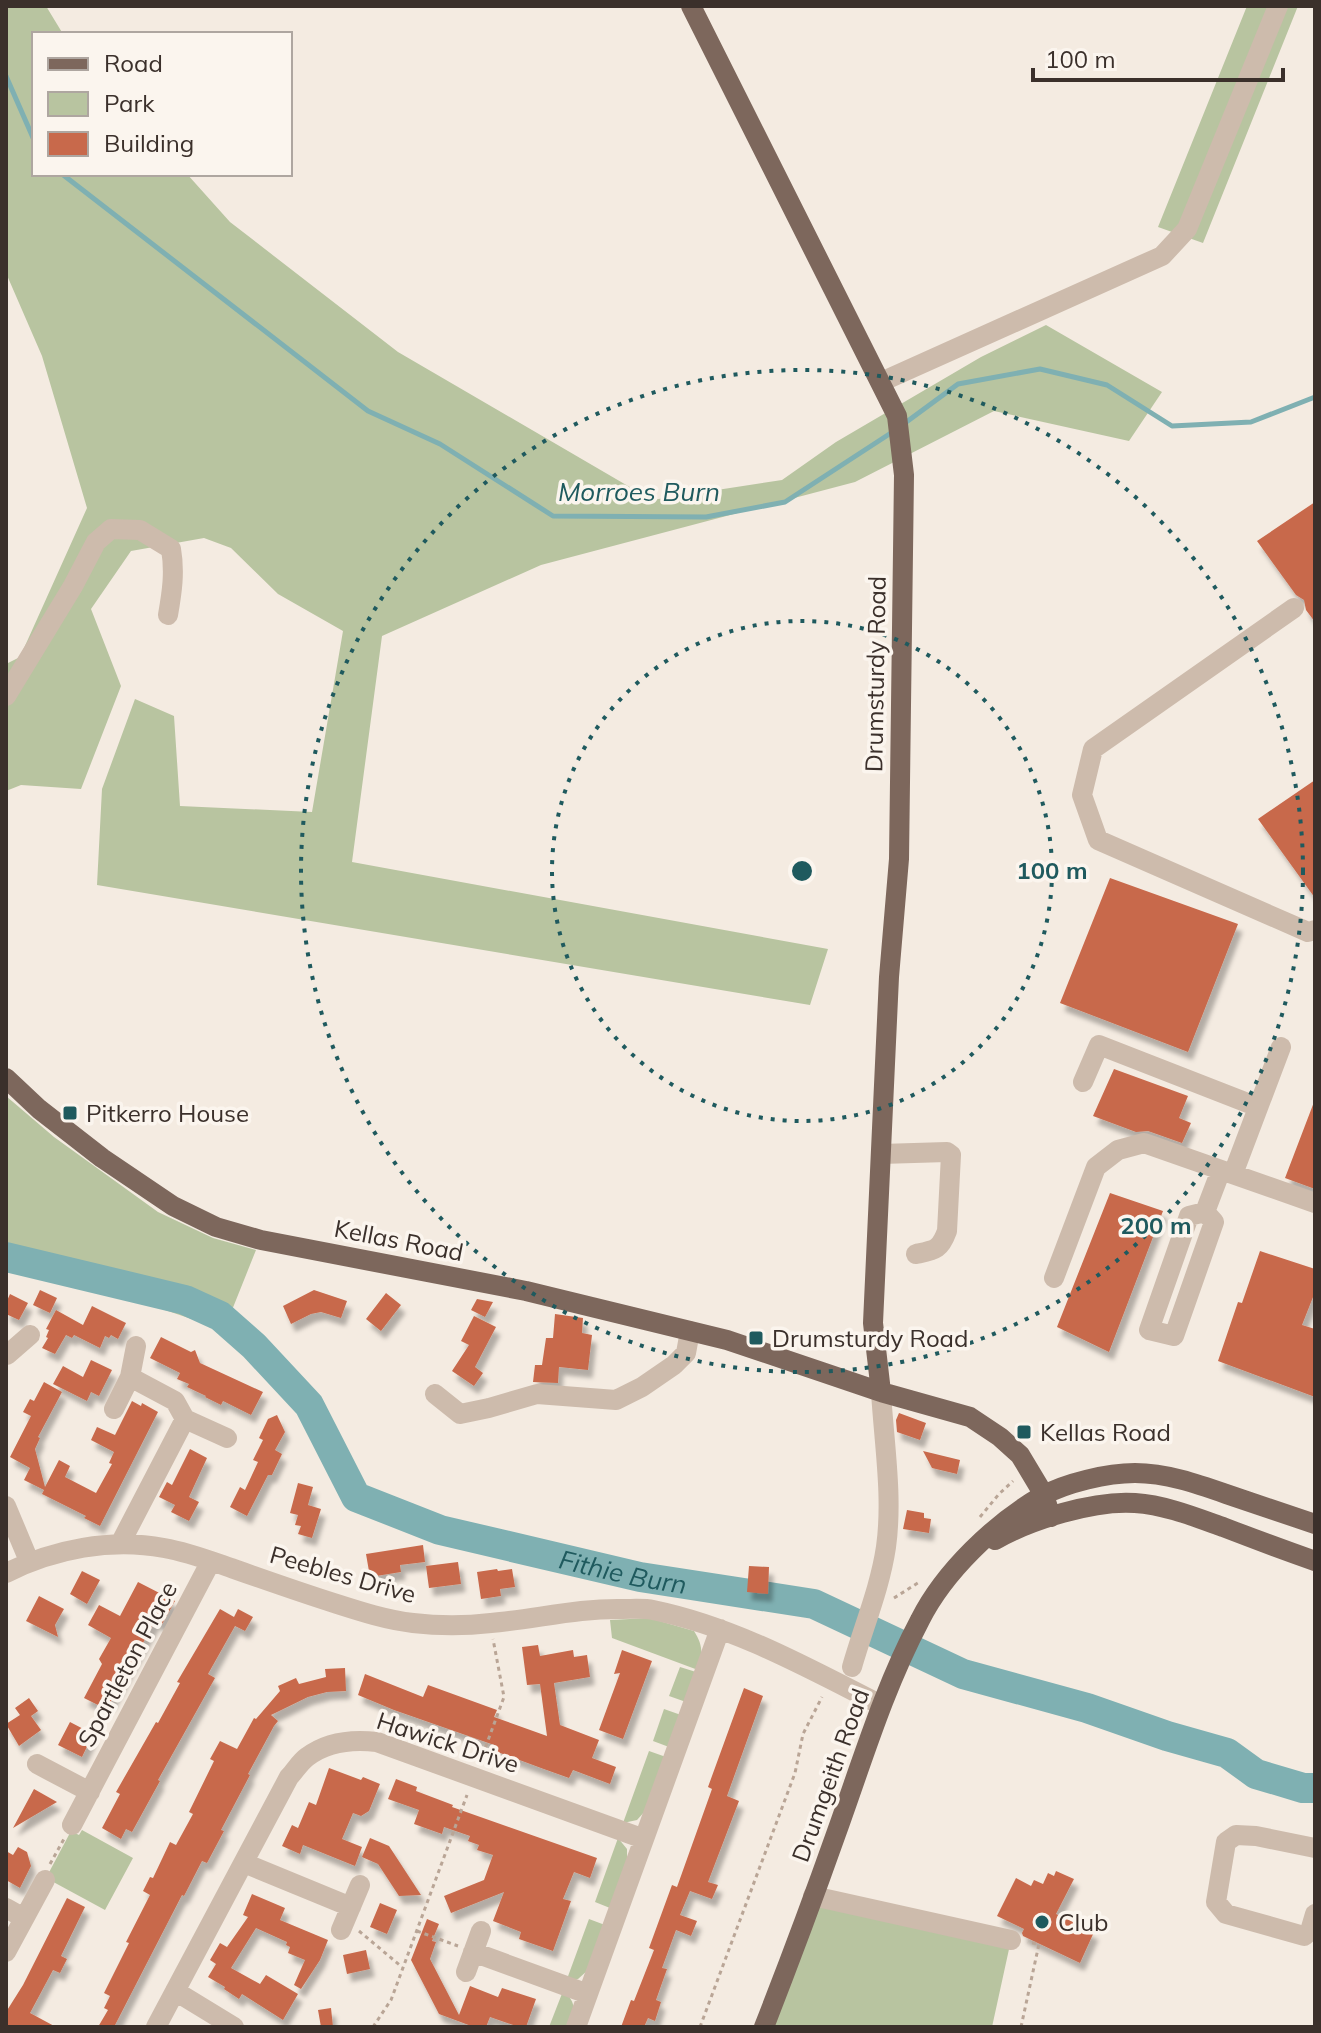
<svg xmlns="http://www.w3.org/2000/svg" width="1321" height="2033" viewBox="0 0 1321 2033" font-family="Mulish,sans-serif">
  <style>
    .green { fill: #b8c4a0 }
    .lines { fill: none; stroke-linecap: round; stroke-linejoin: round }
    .stream { stroke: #7fb0b2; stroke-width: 5 }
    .river { stroke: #7fb0b2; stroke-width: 30 }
    .building { fill: #c8694b; filter: url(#shadow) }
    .path { stroke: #b9a596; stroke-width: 3; stroke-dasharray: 4 4; stroke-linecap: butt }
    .minor { stroke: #cdbbac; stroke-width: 20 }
    .major { stroke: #7d675c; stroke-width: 20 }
    .ring { fill: none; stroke: #1f5a5e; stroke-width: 4; stroke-dasharray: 4 8 }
    .poi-dot { fill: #1f5a5e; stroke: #fbf5ee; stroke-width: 3 }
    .labels { text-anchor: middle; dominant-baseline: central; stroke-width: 7; stroke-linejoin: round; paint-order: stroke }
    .street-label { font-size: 24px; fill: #3b302b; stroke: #fbf5ee }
    .poi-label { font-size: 24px; fill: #3b302b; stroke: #fbf5ee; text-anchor: start }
    .water-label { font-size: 26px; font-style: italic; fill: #1f5a5e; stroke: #fbf5ee }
    .centre { fill: #1f5a5e; stroke: #fbf5ee; stroke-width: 4 }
    .ring-label { font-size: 24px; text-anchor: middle; font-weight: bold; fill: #1f5a5e; stroke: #fbf5ee; stroke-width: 7; stroke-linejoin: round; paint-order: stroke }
  </style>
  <defs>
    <filter id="shadow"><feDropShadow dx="4.5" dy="8" stdDeviation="2" flood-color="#0004"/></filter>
  </defs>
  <rect width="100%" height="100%" fill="#f4ebe1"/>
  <!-- green -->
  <path class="green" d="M6 6H46L63 34H34V174H187L230 222 398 352 652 500 782 480 836 442 981 357 1046 325 1162 392 1129 441 994 411 855 482 541 565 382 636 352 862 828 949 810 1005 97 885 102 789 135 699 174 716 180 806 312 812 343 631 278 594 231 548 204 538 131 551 91 609 121 686 81 789 21 785 6 791V664L20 657 87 508 42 356 6 273Z
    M1247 6H1298L1203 243 1158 227Z
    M6 1096 54 1137 158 1212 213 1238 256 1250 224 1330 100 1288 6 1266Z
    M649 1618 694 1631C703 1645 703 1654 698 1670L612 1638 610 1620Z
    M680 1667 696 1672 686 1702 669 1696Z
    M664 1709 681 1715 669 1747 653 1741Z
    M649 1751 666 1757 646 1810 637 1820 623 1823Z
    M82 1830 133 1858 105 1910 46 1878 71 1831 79 1835Z
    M618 1838 627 1849V1862L610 1908 595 1902Z
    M813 1896 1011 1940 992 2027H763Z
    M589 1919 605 1925 588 1970 578 1979H567Z
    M563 1991C578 2003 574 2011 568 2027H549Z"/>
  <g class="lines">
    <!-- stream -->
    <path class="stream" d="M6 76 34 140
      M62 174 368 411 440 444 553 516 706 517 785 502 894 431
      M905 423 958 384 1040 369 1107 385 1172 426 1251 422 1315 397"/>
    <!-- river -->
    <path class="river" id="s1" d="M6 1257 185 1300 220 1316 254 1346 309 1405 356 1497 440 1530 640 1577 814 1604 963 1674 1087 1708 1167 1736 1227 1753 1256 1774 1303 1788H1315"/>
  </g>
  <!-- building -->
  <path class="building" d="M1315 502V622L1306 610 1304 600 1296 595 1257 541Z
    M1315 780V898L1258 819Z
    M1110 878 1238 924 1188 1052 1060 1003Z
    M1114 1069 1188 1096 1179 1118 1191 1123 1182 1143 1148 1131 1136 1132 1093 1116Z
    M1314 1102 1315 1103V1189L1285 1178Z
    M1110 1193 1163 1211 1109 1352 1057 1327Z
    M1260 1251 1315 1269V1292L1302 1325 1315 1329V1397L1218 1361 1238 1302 1242 1303Z
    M40 1290 57 1298 50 1313 33 1305Z
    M314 1290 347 1301 341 1318 321 1312 311 1314 291 1324 283 1306Z
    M386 1293 401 1305 381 1331 366 1319Z
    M10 1294 28 1303 19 1320 6 1314V1303Z
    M477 1299 493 1302 485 1317 471 1310Z
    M92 1306 126 1323 118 1339 111 1335 109 1338 105 1336 100 1348 74 1335 72 1338 66 1335 55 1354 42 1348 48 1338 46 1337 49 1330 46 1329 56 1310 83 1325Z
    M555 1314 583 1318 582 1333 592 1335 588 1370 559 1367 558 1383 533 1382 535 1365H542L546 1338H553Z
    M474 1316 496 1327 475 1367 483 1373 474 1386 452 1371 469 1345 461 1341Z
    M161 1337 191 1352 195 1350 200 1363 263 1392 251 1415 223 1401 221 1405 205 1397 206 1396 187 1387 189 1384 177 1379 180 1373 150 1358Z
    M91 1360 112 1370 99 1396 91 1392 87 1401 53 1384 63 1366 83 1377Z
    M44 1382 62 1392 38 1437 40 1438 35 1449 45 1487 59 1460 70 1466 65 1477 96 1493 112 1464 109 1463 114 1452 91 1440 97 1427 115 1435 132 1401 141 1406 142 1403 158 1412 100 1526 84 1518 86 1516 42 1494 44 1490 24 1480 30 1468 10 1457 31 1416 23 1412 30 1399 34 1401Z
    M899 1413 926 1423 920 1440 897 1432 896 1420Z
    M277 1415 285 1432 275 1450 282 1454 272 1475H268L247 1516 230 1507 240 1487 245 1490 258 1462 253 1460 263 1440 259 1438 268 1419Z
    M190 1449 207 1458 189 1497 199 1502 189 1521 171 1512 175 1505 159 1497 167 1482 172 1485Z
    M923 1451 960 1460 957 1474 932 1468Z
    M298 1483 313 1487 308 1505 321 1509 312 1538 298 1534 301 1526 295 1525 298 1515 290 1513Z
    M907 1510 924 1513V1518L931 1519 929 1533 903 1529Z
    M423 1545 425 1562 400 1565 401 1572 370 1577 366 1554Z
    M458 1562 461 1584 429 1588 426 1566Z
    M749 1566 769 1567 768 1594 747 1592Z
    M497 1569 498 1571 512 1569 515 1587 500 1589 501 1596 481 1599 477 1572Z
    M82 1571 100 1580 87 1604 70 1594Z
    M138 1582 175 1601 162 1624 155 1621 110 1703 108 1702 104 1708 84 1698 102 1664 99 1659 111 1638 88 1625 99 1605 120 1616Z
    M39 1596 64 1609 55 1625 58 1637 26 1621Z
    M220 1609 234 1617 238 1609 253 1617 245 1631 235 1626 208 1674 215 1678 158 1780 160 1781 132 1832 126 1829 121 1839 102 1828 120 1794 116 1792 156 1722 158 1723 180 1683 177 1682Z
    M538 1645 540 1656 573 1650 574 1657 587 1655 590 1677 554 1683 560 1725 599 1740 592 1758 616 1767 610 1784 573 1770 569 1778 541 1768 495 1751 497 1746 394 1710 358 1695 365 1674 423 1697 428 1685 497 1710 494 1717 547 1736 540 1684 527 1685 522 1647Z
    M622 1650 652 1661 623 1739 599 1730 620 1673 614 1674Z
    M345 1668 346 1691 327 1692 308 1697 271 1715 278 1721 274 1726 248 1774 250 1775 221 1830 224 1831 207 1863 202 1861 184 1896 182 1895 114 2027H98L108 2010 104 2008 110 1996 104 1993 129 1943 126 1942 150 1895 143 1891 150 1877 153 1878 170 1842 176 1845 193 1814 189 1812 214 1761 210 1759 220 1741 237 1749 254 1718 256 1719 280 1691 278 1686 296 1678 299 1684 326 1677 325 1669Z
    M744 1688 763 1696 727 1796 739 1801 708 1882 718 1885 712 1899 690 1891 680 1915 697 1921 691 1936 676 1930 662 1968 667 1969 656 2000 661 2002 655 2021 648 2018 644 2027H621L631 2000 634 2001 654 1950 649 1948 672 1885 677 1887 712 1789 708 1787Z
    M29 1698 38 1711 31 1716 41 1730 19 1746 6 1724 20 1715 15 1708Z
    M70 1722 93 1734 82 1757 58 1745Z
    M329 1768 361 1780 363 1777 380 1784 369 1811 361 1816 353 1813 342 1839 362 1847 355 1866 303 1845 300 1854 282 1846 292 1825 298 1828 309 1802 316 1805Z
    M396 1779 417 1787 416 1791 453 1805 452 1807 597 1858 590 1878 574 1872 563 1899 571 1901 553 1951 519 1939 521 1932 493 1921 504 1892 451 1913 444 1896 484 1880 493 1855 477 1850 479 1845 468 1841 470 1836 444 1827 442 1834 414 1824 419 1810 388 1799Z
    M34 1789 57 1802 13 1828Z
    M370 1838 389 1846 421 1895 399 1896 378 1864 362 1857Z
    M18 1847 27 1852 31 1866 20 1888 6 1880V1851L13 1855Z
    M1056 1871 1074 1879 1056 1914 1094 1932 1080 1963 1023 1936 1022 1933 1024 1929 997 1916 1016 1878 1031 1886 1034 1880 1043 1884 1048 1873 1054 1876Z
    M252 1894 285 1908 280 1920 328 1940 320 1960 301 1989 294 1985 305 1960 288 1953 290 1947 286 1945 287 1942 256 1928 231 1968 260 1984 266 1975 298 1994 283 2020 242 1994 239 1999 224 1989 225 1987 208 1977 216 1964 210 1960 220 1943 227 1947 248 1917 243 1915Z
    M67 1898 85 1907 61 1956 67 1959 60 1973 53 1970 30 2013 56 2027H6V2012L23 1985Z
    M380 1903 397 1910 387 1934 370 1927Z
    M427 1919 439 1924 432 1941 436 1942 430 1959 459 2015 470 1986 498 1997 502 1988 536 1999 526 2027H519L490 2017 486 2027H474L439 2014 411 1960Z
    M366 1950 370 1969 347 1974 343 1955Z
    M331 2008 333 2027H321L318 2010Z"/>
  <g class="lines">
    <!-- path -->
    <path class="path" d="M980 1517 999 1494 1013 1481
      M894 1598 921 1581
      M480 1762 504 1697 493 1639
      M50 1864 64 1839
      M359 1931 402 1967
      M417 1931 458 1946
      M373 2027 391 2000 467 1795
      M700 2027 795 1773 803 1734 822 1697
      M1021 2027 1039 1944 1028 1942"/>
    <!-- minor -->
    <path class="minor" d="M881 382 1162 256 1187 229 1278 6
      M1294 608 1093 749 1082 795 1098 840 1308 932 1315 930
      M6 696 73 586 96 542 111 529 140 530 171 549C175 572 172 592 168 615
      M1083 1082 1099 1045 1258 1107
      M881 1154 947 1152 951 1155 947 1231C940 1250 935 1250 916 1254
      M1233 1174 1281 1047
      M1205 1212 1189 1216 1149 1330 1174 1336 1214 1222 1205 1212 1221 1170
      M1054 1278 1096 1167 1118 1150 1144 1143 1315 1203
      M7 1355 30 1335
      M130 1377 175 1401 185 1419 227 1438
      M435 1394 460 1414 489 1408 537 1394 616 1400 642 1387 674 1365 686 1353 690 1331
      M114 1409 130 1377 136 1346
      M6 1506 29 1561
      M120 1544 185 1419
      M6 1573C54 1549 111 1538 164 1548 188 1552 211 1561 234 1569 268 1581 302 1593 337 1604 362 1612 387 1620 413 1623 438 1626 466 1626 491 1623 536 1619 578 1608 623 1609 633 1609 644 1608 653 1610 735 1627 808 1668 881 1705
      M852 1667C863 1628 880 1588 886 1547 893 1497 884 1443 881 1392
      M37 1764 90 1792
      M72 1825 211 1561
      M1315 1848 1256 1836 1236 1835 1226 1842 1216 1902 1226 1914 1304 1936 1310 1931 1315 1914
      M244 1863 351 1907
      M813 1896 1011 1940
      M6 1908 24 1918
      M341 1930 360 1885
      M6 1952 45 1880
      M473 1952 588 1994
      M466 1972 481 1931
      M175 1991 234 2027
      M156 2027 289 1777C295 1771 300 1762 307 1757 328 1741 352 1739 377 1742L644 1839
      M576 2027 720 1629"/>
    <!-- major -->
    <path class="major" d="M691 6 897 416 904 475 899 859 889 977 873 1323 881 1392
      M6 1078 39 1109 102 1158 173 1206 216 1227 261 1240 526 1291 727 1340 881 1392 970 1417 1000 1437 1020 1455 1044 1495 1051 1517
      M995 1540C1030 1520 1094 1500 1135 1503 1165 1505 1195 1517 1223 1527 1254 1539 1284 1550 1315 1561
      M764 2027C789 1963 813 1899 836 1834 862 1762 884 1688 920 1620 944 1572 995 1523 1042 1496 1066 1483 1107 1473 1135 1473 1169 1473 1203 1486 1235 1497 1262 1506 1288 1515 1315 1524"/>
  </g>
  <!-- distance rings -->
  <g class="ring">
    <circle cx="802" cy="871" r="250"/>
    <circle cx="802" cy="871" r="501"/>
  </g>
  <!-- markers -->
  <g class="poi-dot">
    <rect x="62" y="1105" width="16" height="16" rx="4"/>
    <rect x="748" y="1330" width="16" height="16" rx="4"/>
    <rect x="1016" y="1424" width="16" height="16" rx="4"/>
    <circle cx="1042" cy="1922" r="8"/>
  </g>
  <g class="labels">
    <!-- street labels -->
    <g class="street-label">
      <text transform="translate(875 674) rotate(-89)">Drumsturdy Road</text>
      <text transform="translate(399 1240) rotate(11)">Kellas Road</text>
      <text transform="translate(343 1574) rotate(16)">Peebles Drive</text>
      <text transform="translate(127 1664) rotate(-62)">Spartleton Place</text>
      <text transform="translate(448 1742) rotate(18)">Hawick Drive</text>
      <text transform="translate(830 1775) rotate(-70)">Drumgeith Road</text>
    </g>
    <!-- poi labels -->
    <g class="poi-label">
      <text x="86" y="1113">Pitkerro House</text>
      <text x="772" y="1338">Drumsturdy Road</text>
      <text x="1040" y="1432">Kellas Road</text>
      <text x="1058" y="1922">Club</text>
    </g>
    <!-- water labels -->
    <g class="water-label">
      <text x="639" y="491">Morroes Burn</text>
      <text stroke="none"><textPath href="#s1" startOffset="730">Fithie Burn</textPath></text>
    </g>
  </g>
  <circle cx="802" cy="871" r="12" class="centre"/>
  <g class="ring-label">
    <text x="1052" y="879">100 m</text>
    <text x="1156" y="1234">200 m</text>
  </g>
  <!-- border -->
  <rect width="1321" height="2033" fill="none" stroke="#3b302b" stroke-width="16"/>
  <!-- legend -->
  <rect x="32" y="32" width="260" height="144" fill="#fbf5ee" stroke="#aea6a0" stroke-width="2"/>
  <rect x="48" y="58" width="40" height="12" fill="#7d675c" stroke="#aea6a0" stroke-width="2"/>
  <text x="104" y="72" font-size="24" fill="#3b302b">Road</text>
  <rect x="48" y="92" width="40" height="24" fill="#b8c4a0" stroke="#aea6a0" stroke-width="2"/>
  <text x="104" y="112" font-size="24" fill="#3b302b">Park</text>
  <rect x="48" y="132" width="40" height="24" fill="#c8694b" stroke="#aea6a0" stroke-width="2"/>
  <text x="104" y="152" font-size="24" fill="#3b302b">Building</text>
  <!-- scale -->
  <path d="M1033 68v12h250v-12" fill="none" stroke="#3b302b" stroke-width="4"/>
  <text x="1045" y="68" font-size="24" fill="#3b302b" stroke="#fbf5ee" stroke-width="6" paint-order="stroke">100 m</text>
</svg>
